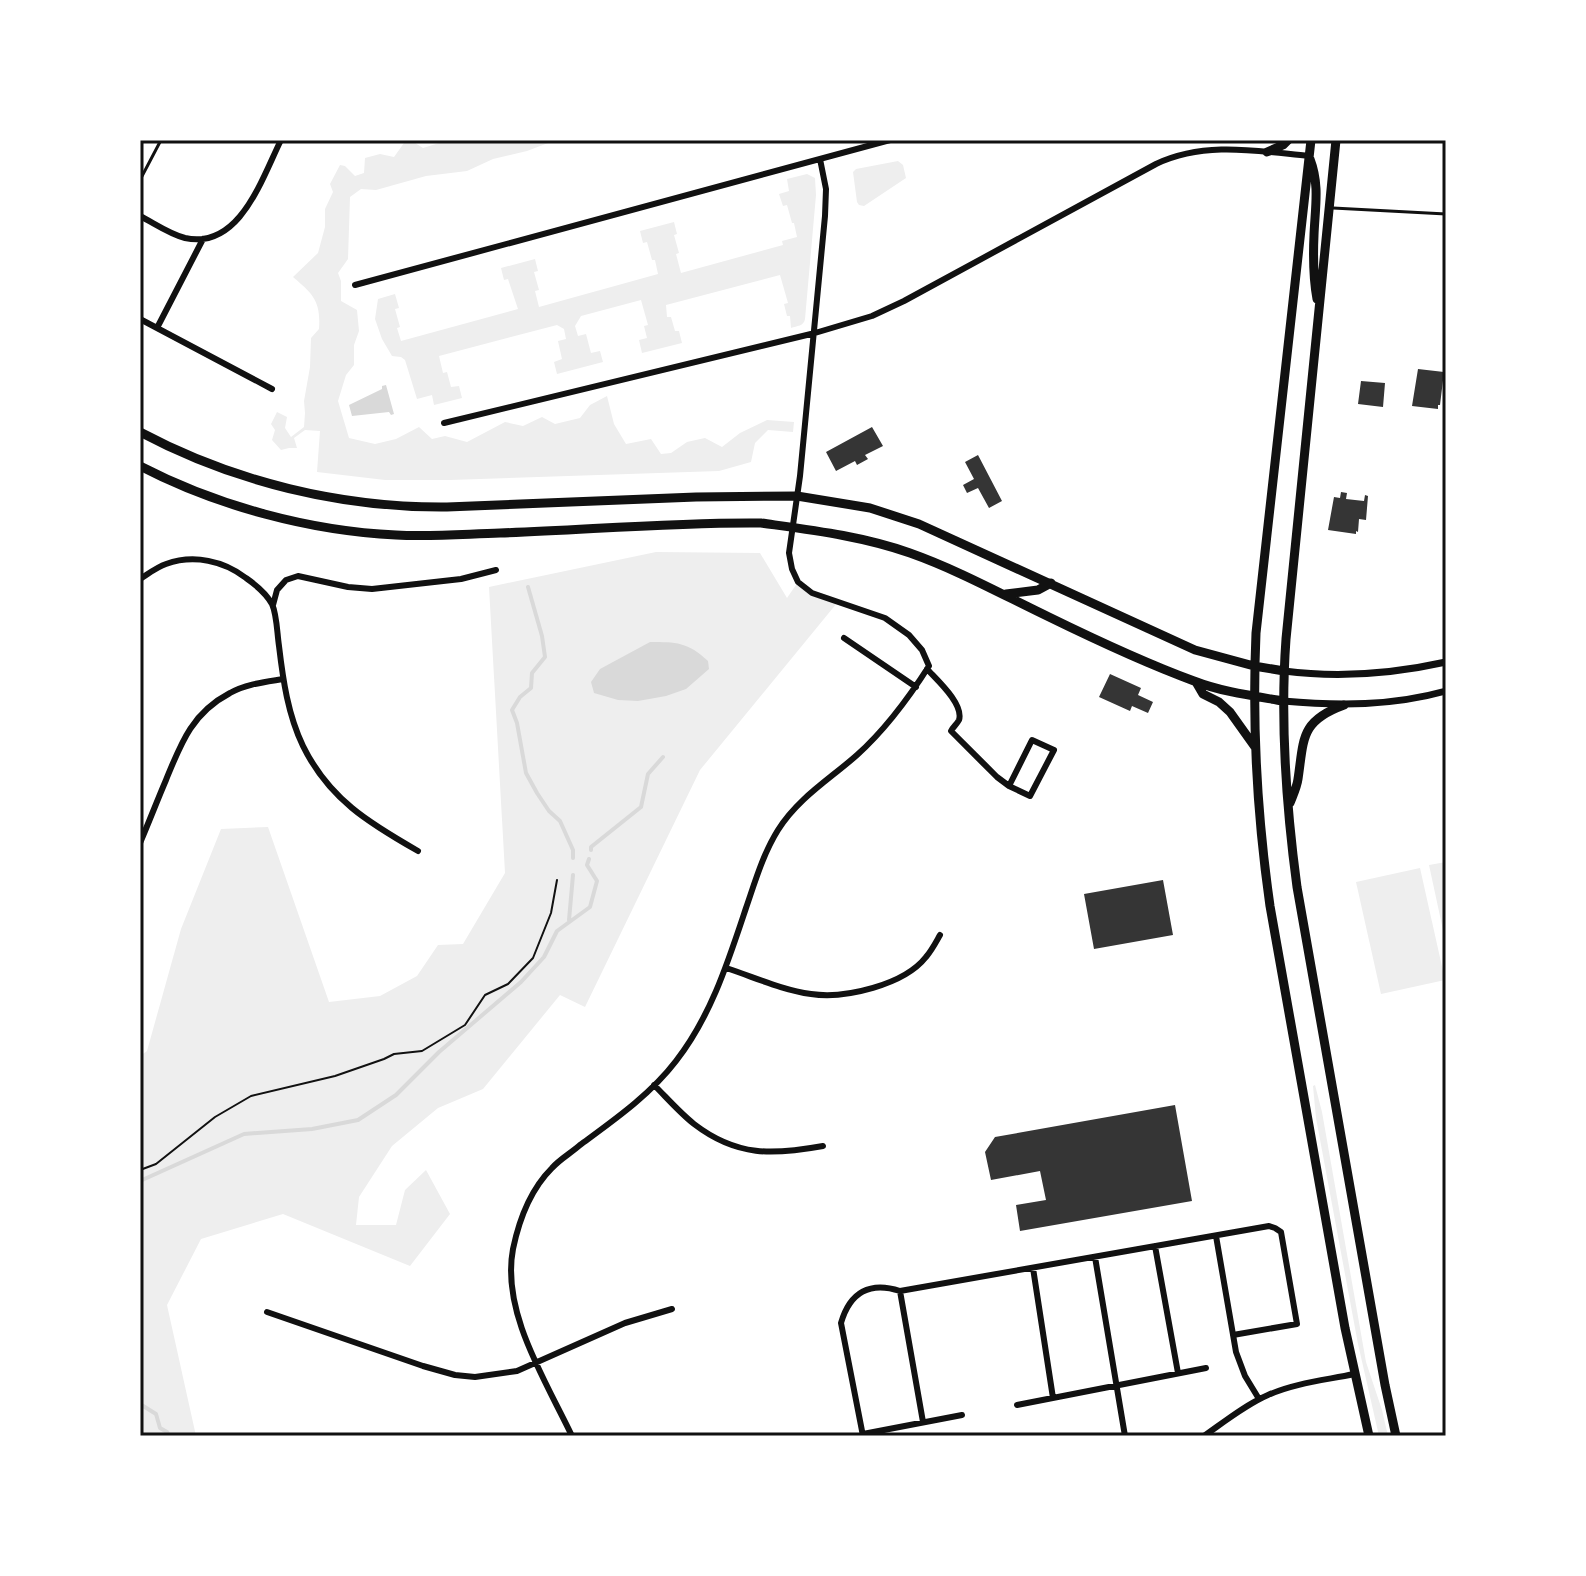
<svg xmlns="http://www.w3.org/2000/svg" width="1586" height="1576" viewBox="0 0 1586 1576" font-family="'PT Sans Narrow',sans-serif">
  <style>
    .green { fill: #eee }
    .water { fill: #d9d9d9 }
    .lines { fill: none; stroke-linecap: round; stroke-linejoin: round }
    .stream { stroke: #d9d9d9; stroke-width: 4 }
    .building { fill: #353535 }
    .path { stroke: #111; stroke-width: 2 }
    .service { stroke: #111; stroke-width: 3 }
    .minor { stroke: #111; stroke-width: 6 }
    .tertiary { stroke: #111; stroke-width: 7 }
    .primary { stroke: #111; stroke-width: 9 }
    .neatline { fill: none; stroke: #111; stroke-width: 3 }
  </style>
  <rect width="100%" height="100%" fill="#fff"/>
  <!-- green -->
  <path class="green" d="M449 140H556L527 151 493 159 467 171 426 176 376 190 361 189 350 197 348 259 338 273 341 281V301L357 310 359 331 354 345V365L346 375 338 401 349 438 375 444 396 439 419 427 432 439 445 436 467 442 505 422 523 426 542 417 555 424 580 418 590 405 607 396 614 424 626 444 651 439 661 454 671 453 687 442 705 438 722 447 740 433 767 420 794 422 793 432 768 430 755 443 751 462 719 471 450 480H385L317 472 320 431 305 430 294 438 297 448H289L281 450 272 440 275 430 271 424 277 412 287 417 285 428 291 437 304 427 305 413 304 401 310 367 311 338 319 329C321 301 313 294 293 277L318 253 325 227V209L333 192 330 184 340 165 345 166 355 176 364 173 365 158 380 154 394 157 404 143 412 141 423 148Z
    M898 161 903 165 906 178 864 206 859 205 857 202 853 172 856 169Z
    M807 174 815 178 816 195 805 319C804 326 797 326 791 328L790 316H787L784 304 788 303 780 275 666 305 667 317H671L675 331H679L682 343 642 353 639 340 647 338 644 326 648 325 641 300 581 316 575 326 578 336 586 334 591 353 600 351 603 362 557 374 554 362 562 359 558 341 566 339 564 329 557 325 439 356 443 373 447 372 451 387 459 386 462 398 434 405 432 395 417 399 405 360 401 357 392 356 382 339 375 319 378 299 395 294 399 308 395 309 400 327 397 328 401 341 518 309 508 279 504 280 501 268 535 259 538 271 534 272 539 290 535 291 539 307 658 274 655 260H652L647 242 643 243 640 231 674 222 677 234 674 235 679 253 676 254 681 273 783 245 782 241 797 237 794 223H792L787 205 783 206 779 194 789 191 787 179Z
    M656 552 760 553 787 598 798 582 812 593 837 603 700 770 585 1007 560 995 483 1089 438 1108 392 1146 359 1197 356 1225H396L405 1190 426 1170 450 1214 410 1266 283 1214 201 1239 167 1305 196 1436H140V1056L147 1051 181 929 221 829 268 827 329 1002 380 996 417 976 438 945 463 944 505 873 489 587Z
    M1446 862V944L1429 865Z
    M1420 868 1445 980 1381 994 1356 882Z
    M1315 1085 1322 1112 1366 1362 1382 1410 1388 1436H1379L1358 1344 1316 1118 1313 1086Z"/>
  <!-- water -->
  <path class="water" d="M386 385 394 414 391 415 389 412 352 416 349 405 382 389V386Z
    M650 642C676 642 688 642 708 661L709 669 686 689 666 696 638 701 618 700 594 693 591 682 600 669Z"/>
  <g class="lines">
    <!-- stream -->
    <path class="stream" d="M528 587 542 636 545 657 532 673 531 688 520 697 512 710 517 723 526 773 537 793 549 811 560 821 573 850V858
      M591 850V847L641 807 648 774 663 757
      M569 920 573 875
      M140 1181 244 1134 312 1129 358 1120 396 1095 439 1052 521 982 544 957 557 931 590 907 597 881 587 865 589 859
      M140 1404 156 1414 160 1428 167 1432 169 1436"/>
  </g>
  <!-- building -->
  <path class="building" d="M1418 369 1444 372 1440 405H1438V409L1412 406Z
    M1361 381 1385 383 1383 407 1358 404Z
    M872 427 883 446 865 455 868 459 857 465 855 461 836 471 826 452Z
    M978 455 1002 501 989 508 978 488 967 493 963 485 974 479 965 462Z
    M1341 492 1347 493 1346 499 1364 501 1365 495 1368 496 1366 520 1359 519 1358 532 1356 531V534L1328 530 1334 497 1340 498Z
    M1110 674 1141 688 1138 695 1153 702 1148 713 1132 706 1130 711 1099 697Z
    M1163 880 1173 935 1094 949 1084 894Z
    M1175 1105 1192 1201 1020 1231 1016 1205 1046 1200 1040 1171 991 1180 985 1152 995 1137Z"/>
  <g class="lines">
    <!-- path -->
    <path class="path" d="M140 1170 156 1164 215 1117 251 1096 335 1076 384 1059 394 1054 422 1051 465 1025 485 995 508 984 533 958 551 913 557 880"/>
    <!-- service -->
    <path class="service" d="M140 180 161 140
      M1333 208 1446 214"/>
    <!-- minor -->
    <path class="minor" d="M140 216C154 223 169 234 185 238 240 250 262 178 281 140
      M355 285 890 140
      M140 319 272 389
      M157 328 203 239
      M444 423 815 333 872 316 904 301 1156 164C1205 141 1257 151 1309 156
      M140 579C148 574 157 567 166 564 194 554 224 561 246 578 256 585 266 593 272 604 277 615 277 633 279 646 283 680 288 715 303 746 329 799 369 823 418 851
      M273 605 277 590 286 580 298 576 348 587 372 589 461 579 496 570
      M844 638 916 687
      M927 669C937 680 964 704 959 720 957 724 953 727 951 731L997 777 1009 786 1030 796 1054 750 1032 740 1009 786
      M140 843C149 822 157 801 166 780 181 743 192 713 230 693 246 684 265 682 283 679
      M726 968C754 977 782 990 811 994 845 999 904 985 926 957 932 950 936 942 940 935
      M654 1085C667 1098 680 1113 694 1124 737 1157 773 1155 823 1146
      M1216 1236 1236 1352 1245 1376 1259 1399
      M1155 1246 1178 1373
      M1095 1257 1125 1436
      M1033 1268 1053 1398
      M900 1291 923 1422
      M267 1312 423 1366 455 1375 475 1377 517 1371 625 1323 672 1309
      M1017 1405 1206 1368
      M863 1434 962 1415
      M572 1436C546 1381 501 1312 513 1249 519 1220 531 1189 552 1168 560 1159 571 1153 580 1145 614 1120 650 1095 676 1061 711 1016 728 962 746 908 755 882 763 854 778 830 798 798 830 779 857 755 886 729 908 699 929 666L922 650 909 635 885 618 812 593 798 582 792 569 789 553 800 476 825 216 826 189 820 159
      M863 1436 841 1323C850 1292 870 1281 900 1291L1269 1226 1275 1228 1281 1232 1297 1324 1233 1335
      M1204 1436C1224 1422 1245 1405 1268 1395 1295 1383 1326 1380 1354 1374"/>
    <!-- tertiary -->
    <path class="tertiary" d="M1284 671C1338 678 1392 674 1446 662
      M1283 701C1339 706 1392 706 1446 691"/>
    <!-- primary -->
    <path class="primary" d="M1311 140 1256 633C1252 725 1257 815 1270 906L1345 1328 1369 1436
      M1336 140 1286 639C1280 722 1286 805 1297 887L1385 1385 1396 1436
      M1267 152 1283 145 1288 140
      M1310 159C1320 185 1315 208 1314 235 1313 257 1313 277 1317 299
      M140 432C234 482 341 508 447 507L696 497 797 496 870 508 919 524 1195 650 1254 666 1284 671
      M140 466C217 506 310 531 396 535 431 537 465 534 500 533 587 530 674 522 761 523 811 530 862 536 910 553 958 570 1003 595 1049 617 1096 640 1145 663 1194 681 1222 692 1254 696 1283 701
      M1006 594 1038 590 1051 583
      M1196 682 1203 694 1219 702 1230 712 1255 747
      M1290 803C1293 795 1297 787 1298 779 1304 739 1300 721 1344 705"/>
  </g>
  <!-- border -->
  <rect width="1586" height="1576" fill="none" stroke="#ffffff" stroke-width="284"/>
  <rect x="142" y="142" width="1302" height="1292" class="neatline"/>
</svg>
